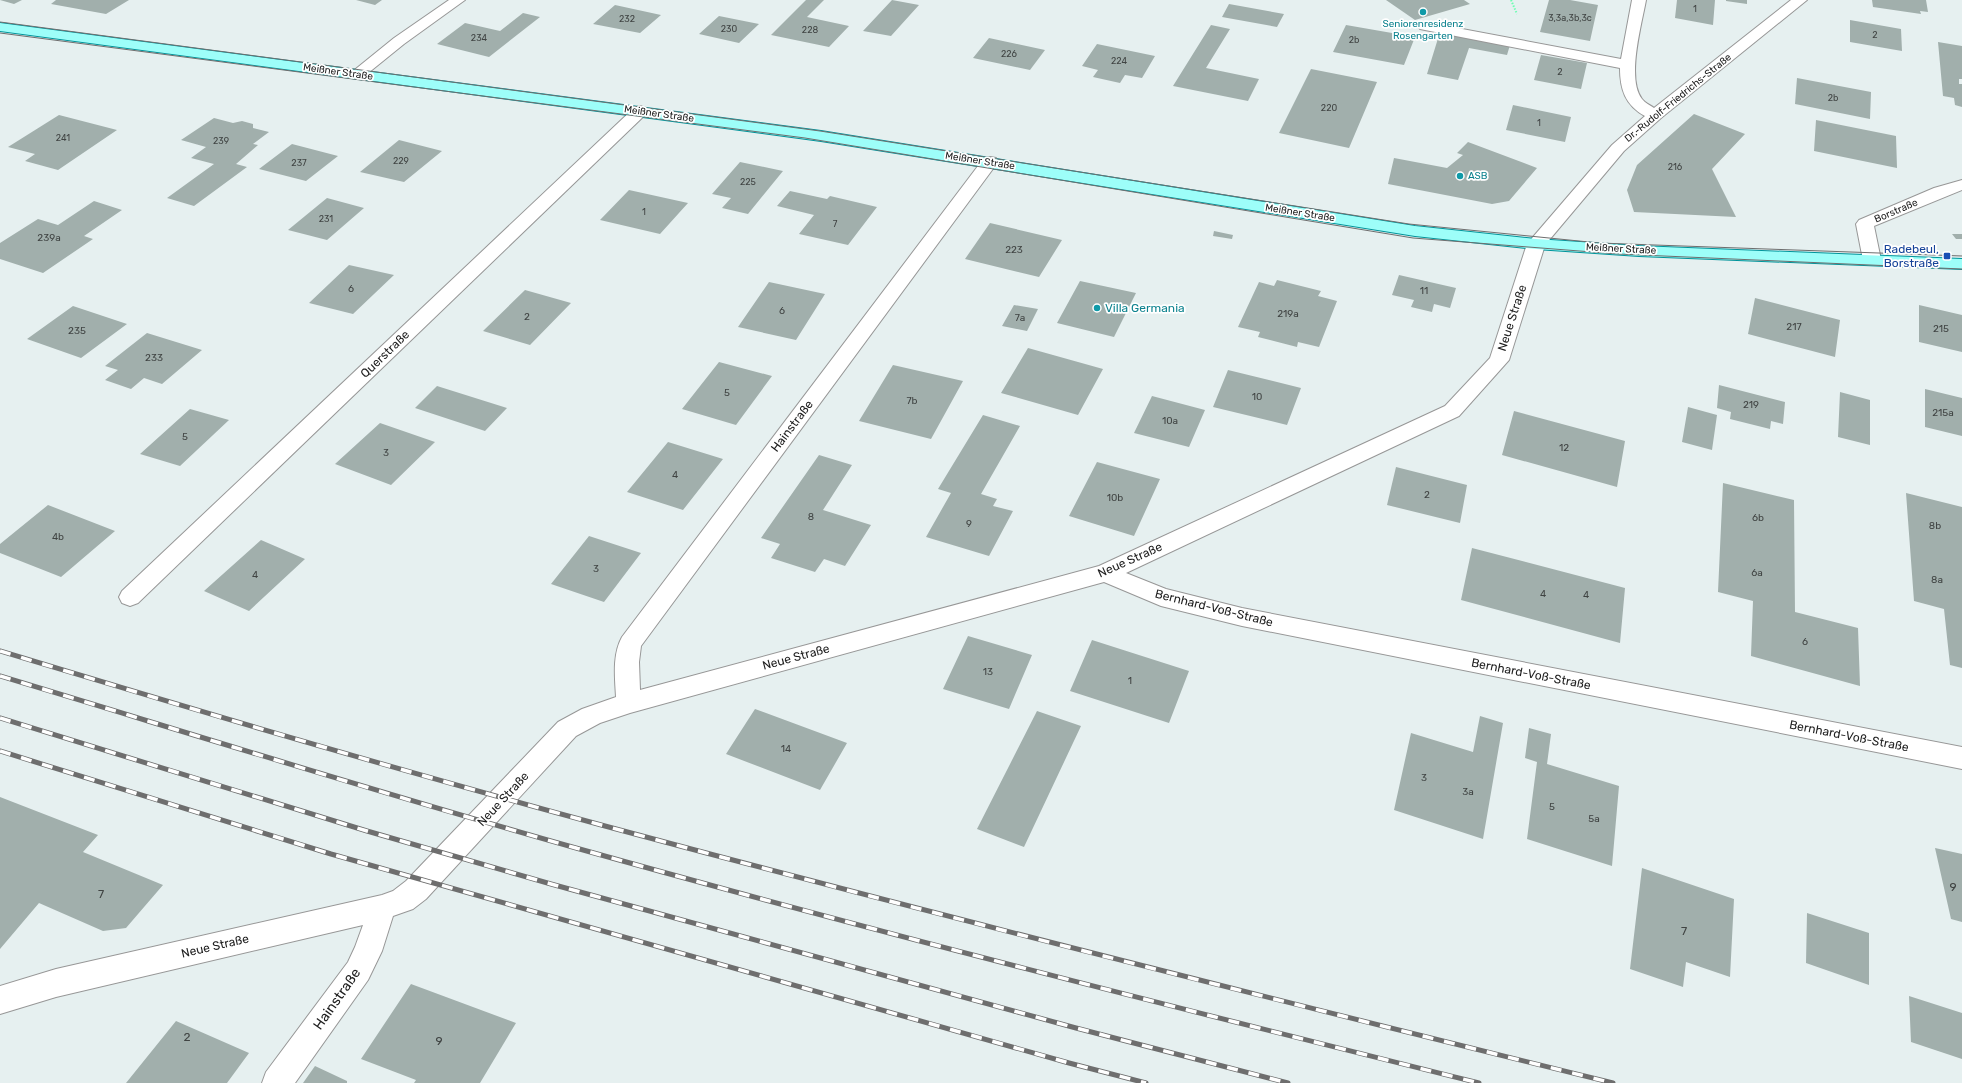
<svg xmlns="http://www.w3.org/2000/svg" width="1962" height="1083" viewBox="0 0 1962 1083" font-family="Rubik,sans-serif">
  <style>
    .building { fill: #a1afac }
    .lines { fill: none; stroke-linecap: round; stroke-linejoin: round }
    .minor-casing { stroke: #979797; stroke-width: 2 }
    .major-casing { stroke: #00949b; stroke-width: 2 }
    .path { stroke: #6afeb1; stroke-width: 2; stroke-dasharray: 1.5 1.5; stroke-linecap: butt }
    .minor { fill: #fff; fill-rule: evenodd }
    .major { fill: #9dfef9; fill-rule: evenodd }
    .tram { stroke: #6e6e6e; stroke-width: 1 }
    .rail-casing { stroke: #6e6e6e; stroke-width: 5 }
    .rail { stroke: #fff; stroke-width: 3.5; stroke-dasharray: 11; stroke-linecap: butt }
    .culture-dot { fill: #0f9aa8; stroke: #fff; stroke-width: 1.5 }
    .transit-dot { fill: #1a4fb4; stroke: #fff; stroke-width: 1.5 }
    .labels { text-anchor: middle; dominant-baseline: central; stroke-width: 3.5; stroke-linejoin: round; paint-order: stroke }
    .far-number-label { font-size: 9px; fill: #404443 }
    .far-culture-label { font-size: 10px; fill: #0d838f; stroke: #fff }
    .far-street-label { font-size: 10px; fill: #202020; stroke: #fff }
    .number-label { font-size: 10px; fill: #404443 }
    .transit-label { font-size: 12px; fill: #164399; stroke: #fff; text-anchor: end }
    .culture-label { font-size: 12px; fill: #0d838f; stroke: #fff; text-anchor: start }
    .street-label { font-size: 12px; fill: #202020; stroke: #fff }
    .near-number-label { font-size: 12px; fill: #404443 }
    .near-street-label { font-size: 14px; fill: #202020; stroke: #fff }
  </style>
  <rect width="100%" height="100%" fill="#e6f0f0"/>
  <!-- building -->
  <path class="building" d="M0 0H22L14 4Z
    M56 0H129L106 14 51 4Z
    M356 0H382L375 5Z
    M806 0H824L807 17 849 26 829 47 771 35Z
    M892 0 919 5 891 36 863 31Z
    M1386 0H1464L1470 4 1415 20Z
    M1549 0H1570L1598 5 1590 41 1540 32Z
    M1677 0H1715L1713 25 1675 18Z
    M1726 0H1747V4L1726 1Z
    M1872 0H1926L1928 12 1920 11 1921 14 1873 7Z
    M1229 4 1284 14 1277 27 1222 17Z
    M615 5 661 15 640 33 593 24Z
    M523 13 540 17 489 57 437 44 465 23 500 31Z
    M719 16 759 24 739 43 699 34Z
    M1850 20 1901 29 1902 51 1850 42Z
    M1211 25 1230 29 1206 68 1259 79 1248 101 1173 86Z
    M1346 25 1415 37 1404 65 1333 52Z
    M1440 32 1510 45 1507 55 1469 48 1458 80 1427 74Z
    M989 38 1045 50 1030 70 973 58Z
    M1938 42 1962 46V79H1959V84H1962V107L1955 105 1954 98 1943 96Z
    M1097 44 1155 56 1142 78 1125 75 1120 83 1093 77 1098 70 1082 66Z
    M1541 55 1587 63 1581 89 1534 80Z
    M1311 69 1377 82 1349 148 1279 133Z
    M1797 78 1871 92 1870 119 1795 104Z
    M1513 105 1571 117 1565 142 1506 130Z
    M1694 114 1745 134 1712 169 1736 217 1634 212 1627 190 1637 165Z
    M59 115 117 130 58 170 25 161 35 154 8 147Z
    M214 118 233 123 242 121 253 124V128L269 132 253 144 258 145 236 164 247 167 194 206 167 198 214 164 191 158 206 147 181 140Z
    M1816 120 1896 136 1897 168 1814 151Z
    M399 140 442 151 404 182 360 172Z
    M1468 142 1537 168 1509 201 1492 204 1388 184 1394 158 1447 168 1463 155 1457 153Z
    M292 144 338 156 306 181 259 169Z
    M740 162 783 171 748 214 722 208 731 198 712 194Z
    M629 190 688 203 660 234 600 220Z
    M790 191 827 199 830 196 877 207 848 245 799 234 814 215 777 206Z
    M327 198 364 208 327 240 288 230Z
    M94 201 122 210 84 236 93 239 43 273 0 259V243L38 219 58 225Z
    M990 223 1062 240 1039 277 965 259Z
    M1214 231 1233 235 1232 239 1213 236Z
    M1952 234H1962V239H1956Z
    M349 265 394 275 353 314 309 303Z
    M1399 275 1456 288 1450 308 1434 304 1432 312 1411 307 1414 300 1392 295Z
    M1277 280 1321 291 1318 296 1337 301 1319 347 1298 342 1297 347 1258 337 1260 332 1238 327 1259 282 1274 286Z
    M1080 281 1136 293 1114 337 1057 323Z
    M769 282 825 294 796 340 738 327Z
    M525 290 571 303 530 345 483 331Z
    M1755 298 1840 320 1835 357 1748 334Z
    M1014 305 1038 309 1027 331 1002 326Z
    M1919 305 1962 315V352L1919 342Z
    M73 306 127 324 81 358 27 339Z
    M147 333 202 350 162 384 144 378 131 389 105 380 118 370 105 366Z
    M1028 348 1103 369 1078 415 1001 393Z
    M719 362 772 376 736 425 682 409Z
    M893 365 963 381 931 439 859 421Z
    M1228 370 1301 388 1287 425 1213 407Z
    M1719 385 1785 402 1783 424 1771 421 1770 429 1730 419 1731 412 1717 408Z
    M437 386 507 408 485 431 415 408Z
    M1925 389 1962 398V436L1925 427Z
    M1840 392 1870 400V445L1838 437Z
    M1152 396 1205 410 1189 447 1134 433Z
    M1688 407 1717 415 1712 450 1682 442Z
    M190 409 229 420 180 466 140 454Z
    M1514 411 1625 441 1617 487 1502 455Z
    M983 415 1020 426 981 494 997 499 993 506 1013 511 989 556 926 537 951 493 938 489Z
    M380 423 435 442 391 485 335 464Z
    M668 442 723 459 683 510 627 492Z
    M819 455 852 465 823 510 871 525 845 566 824 559 815 572 771 558 780 544 761 538Z
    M1097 462 1160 479 1134 536 1069 516Z
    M1396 467 1467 485 1460 523 1387 505Z
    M1723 483 1794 500 1795 612 1858 628 1860 686 1751 656 1753 601 1718 592Z
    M1906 493 1962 507V668L1950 665 1944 609 1914 601Z
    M48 505 115 531 61 577 0 553V544Z
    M589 536 641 553 604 602 551 584Z
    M261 540 305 559 249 611 204 591Z
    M1472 548 1625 588 1620 643 1461 600Z
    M968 636 1032 655 1009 709 943 689Z
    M1092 640 1189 671 1169 723 1070 691Z
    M755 709 847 743 820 790 726 754Z
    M1037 711 1081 726 1024 847 977 829Z
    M1480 716 1503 723 1483 839 1394 810 1411 733 1473 752Z
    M1529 728 1551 734 1547 764 1619 786 1612 866 1527 839 1537 762 1525 758Z
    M0 797 98 835 83 852 163 885 126 928 103 931 39 903 0 949Z
    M1935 848 1962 854V922L1951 919Z
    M1642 868 1734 899 1730 977 1686 962 1683 987 1630 969Z
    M1807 913 1869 933V985L1806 963Z
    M411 984 516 1023 480 1083H414L416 1080 361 1059Z
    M1909 996 1962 1013V1059L1911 1042Z
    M176 1021 249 1053 227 1083H126Z
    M315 1066 347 1081V1083H303Z"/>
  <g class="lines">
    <defs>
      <path id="minor" d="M449 0H465L404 44 362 78H352L349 75 352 72 394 38Z
        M1632 0H1646C1642 23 1626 79 1642 99 1645 103 1650 105 1654 108L1791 0H1807L1661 118 1624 151 1545 245 1509 360 1459 416 1126 573 1166 589 1242 608 1962 747V769L1242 626 1161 606 1104 582 630 713 600 723 576 736 426 899 413 909 393 916 382 951 368 980 295 1083H262L266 1072 348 962 355 947 363 925 56 997 0 1014V986L56 969 382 895 393 891 406 881 558 722 582 709 616 697C615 678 612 655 622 637L984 158 990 157 996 158 998 162 641 646 639 662 640 690 1099 566 1445 406 1490 358 1527 244 1612 145 1645 116C1625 105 1620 89 1620 68L1425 30 1420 29 1418 26 1420 23 1425 22 1621 59Z
        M640 106 646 108 648 111 646 114 138 603 130 606 122 603 119 597 122 591 634 108Z
        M1962 180V190L1874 226 1881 260 1878 264 1872 265 1866 264 1863 260 1856 224 1859 220 1934 188Z"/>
      <path id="major" d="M0 23 821 131 1415 226 1536 239 1639 246 1962 259V269L1639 256 1536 249 1415 236 821 141 0 31Z"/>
    </defs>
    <!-- minor casing -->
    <use href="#minor" class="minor-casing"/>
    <!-- major casing -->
    <use href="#major" class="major-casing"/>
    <!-- path -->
    <path class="path" d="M1511 0 1517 14"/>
    <!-- minor -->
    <use href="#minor" class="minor"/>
    <!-- major -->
    <use href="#major" class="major"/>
    <!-- tram -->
    <path class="tram" d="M0 22 820 131 1409 224 1599 243 1962 256
      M0 33 805 138 1413 238 1618 254 1962 269"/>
    <defs>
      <path id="rail" d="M0 651C201 712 402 771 605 826 940 916 1276 1000 1613 1083
        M0 676C192 734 383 794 576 848 876 932 1177 1008 1479 1083
        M0 718 367 831 551 884 1076 1028 1288 1083
        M0 751 331 854 1069 1063 1146 1083"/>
    </defs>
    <!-- rail casing -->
    <use href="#rail" class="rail-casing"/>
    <!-- rail -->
    <use href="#rail" class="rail"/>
  </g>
  <!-- markers -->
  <g class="culture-dot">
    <circle cx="1423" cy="12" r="4"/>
    <circle cx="1460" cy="176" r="4"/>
    <circle cx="1097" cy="308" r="4"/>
  </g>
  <rect class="transit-dot" x="1943" y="252" width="8" height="8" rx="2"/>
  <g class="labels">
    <!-- far-number labels -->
    <g class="far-number-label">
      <text x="1695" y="9">1</text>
      <text x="1570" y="18">3,3a,3b,3c</text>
      <text x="627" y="19">232</text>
      <text x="729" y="29">230</text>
      <text x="810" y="30">228</text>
      <text x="1875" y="35">2</text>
      <text x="479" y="38">234</text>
      <text x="1354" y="40">2b</text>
      <text x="1009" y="54">226</text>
      <text x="1119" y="61">224</text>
      <text x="1560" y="72">2</text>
      <text x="1833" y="98">2b</text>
      <text x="1329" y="108">220</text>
      <text x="1539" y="123">1</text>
      <text x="63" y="138">241</text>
      <text x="221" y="141">239</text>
      <text x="401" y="161">229</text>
      <text x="299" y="163">237</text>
      <text x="1675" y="167">216</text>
      <text x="748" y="182">225</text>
      <text x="644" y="212">1</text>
      <text x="326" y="219">231</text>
      <text x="835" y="224">7</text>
    </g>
    <!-- far-culture labels -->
    <g class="far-culture-label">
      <text x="1423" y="24">Seniorenresidenz<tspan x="1423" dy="12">Rosengarten</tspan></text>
      <text x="1468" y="176" text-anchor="start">ASB</text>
    </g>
    <!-- far-street labels -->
    <g class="far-street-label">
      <text transform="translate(338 72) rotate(8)">Meißner Straße</text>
      <text transform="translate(1678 98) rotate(-39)">Dr.-Rudolf-Friedrichs-Straße</text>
      <text transform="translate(659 114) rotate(8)">Meißner Straße</text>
      <text transform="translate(980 161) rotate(9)">Meißner Straße</text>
      <text transform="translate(1896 211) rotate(-23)">Borstraße</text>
      <text transform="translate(1300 213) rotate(9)">Meißner Straße</text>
      <text transform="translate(1621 249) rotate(3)">Meißner Straße</text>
    </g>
    <!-- number labels -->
    <g class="number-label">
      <text x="49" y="238">239a</text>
      <text x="1014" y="250">223</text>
      <text x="351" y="289">6</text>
      <text x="1424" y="291">11</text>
      <text x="782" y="311">6</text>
      <text x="1288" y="314">219a</text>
      <text x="527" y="317">2</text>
      <text x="1020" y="318">7a</text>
      <text x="1794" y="327">217</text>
      <text x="1941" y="329">215</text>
      <text x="77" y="331">235</text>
      <text x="154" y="358">233</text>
      <text x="727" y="393">5</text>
      <text x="1257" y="397">10</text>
      <text x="912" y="401">7b</text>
      <text x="1751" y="405">219</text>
      <text x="1943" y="413">215a</text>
      <text x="1170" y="421">10a</text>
      <text x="185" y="437">5</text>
      <text x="1564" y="448">12</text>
      <text x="386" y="453">3</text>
      <text x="675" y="475">4</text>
      <text x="1427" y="495">2</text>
      <text x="1115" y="498">10b</text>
      <text x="811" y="517">8</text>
      <text x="1758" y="518">6b</text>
      <text x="969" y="524">9</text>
      <text x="1935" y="526">8b</text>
      <text x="58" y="537">4b</text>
      <text x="596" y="569">3</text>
      <text x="1757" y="573">6a</text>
      <text x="255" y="575">4</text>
      <text x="1937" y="580">8a</text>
      <text x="1543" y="594">4</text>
      <text x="1586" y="595">4</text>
      <text x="1805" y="642">6</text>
      <text x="988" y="672">13</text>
      <text x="1130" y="681">1</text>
      <text x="786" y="749">14</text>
      <text x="1424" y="778">3</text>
      <text x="1468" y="792">3a</text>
      <text x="1552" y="807">5</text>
      <text x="1594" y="819">5a</text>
    </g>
    <!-- transit labels -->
    <g class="transit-label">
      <text x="1939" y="249">Radebeul,<tspan x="1939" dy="14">Borstraße</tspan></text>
    </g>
    <!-- culture labels -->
    <g class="culture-label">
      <text x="1105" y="308">Villa Germania</text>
    </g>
    <!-- street labels -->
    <g class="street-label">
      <text transform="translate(1512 318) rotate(-72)">Neue Straße</text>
      <text transform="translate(385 354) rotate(-44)">Querstraße</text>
      <text transform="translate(792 426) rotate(-53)">Hainstraße</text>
      <text transform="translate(1130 560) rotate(-24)">Neue Straße</text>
      <text transform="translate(1214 608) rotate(14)">Bernhard-Voß-Straße</text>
      <text transform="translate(796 657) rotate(-15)">Neue Straße</text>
      <text transform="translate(1531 674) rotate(11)">Bernhard-Voß-Straße</text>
      <text transform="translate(1849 736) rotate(11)">Bernhard-Voß-Straße</text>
      <text transform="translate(503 799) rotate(-47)">Neue Straße</text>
      <text transform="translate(215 946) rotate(-13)">Neue Straße</text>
    </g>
    <!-- near-number labels -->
    <g class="near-number-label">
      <text x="1953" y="887">9</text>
      <text x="101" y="894">7</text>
      <text x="1684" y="931">7</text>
      <text x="187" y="1037">2</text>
      <text x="439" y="1041">9</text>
    </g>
    <!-- near-street labels -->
    <g class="near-street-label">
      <text transform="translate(337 999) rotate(-55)">Hainstraße</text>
    </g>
  </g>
</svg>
